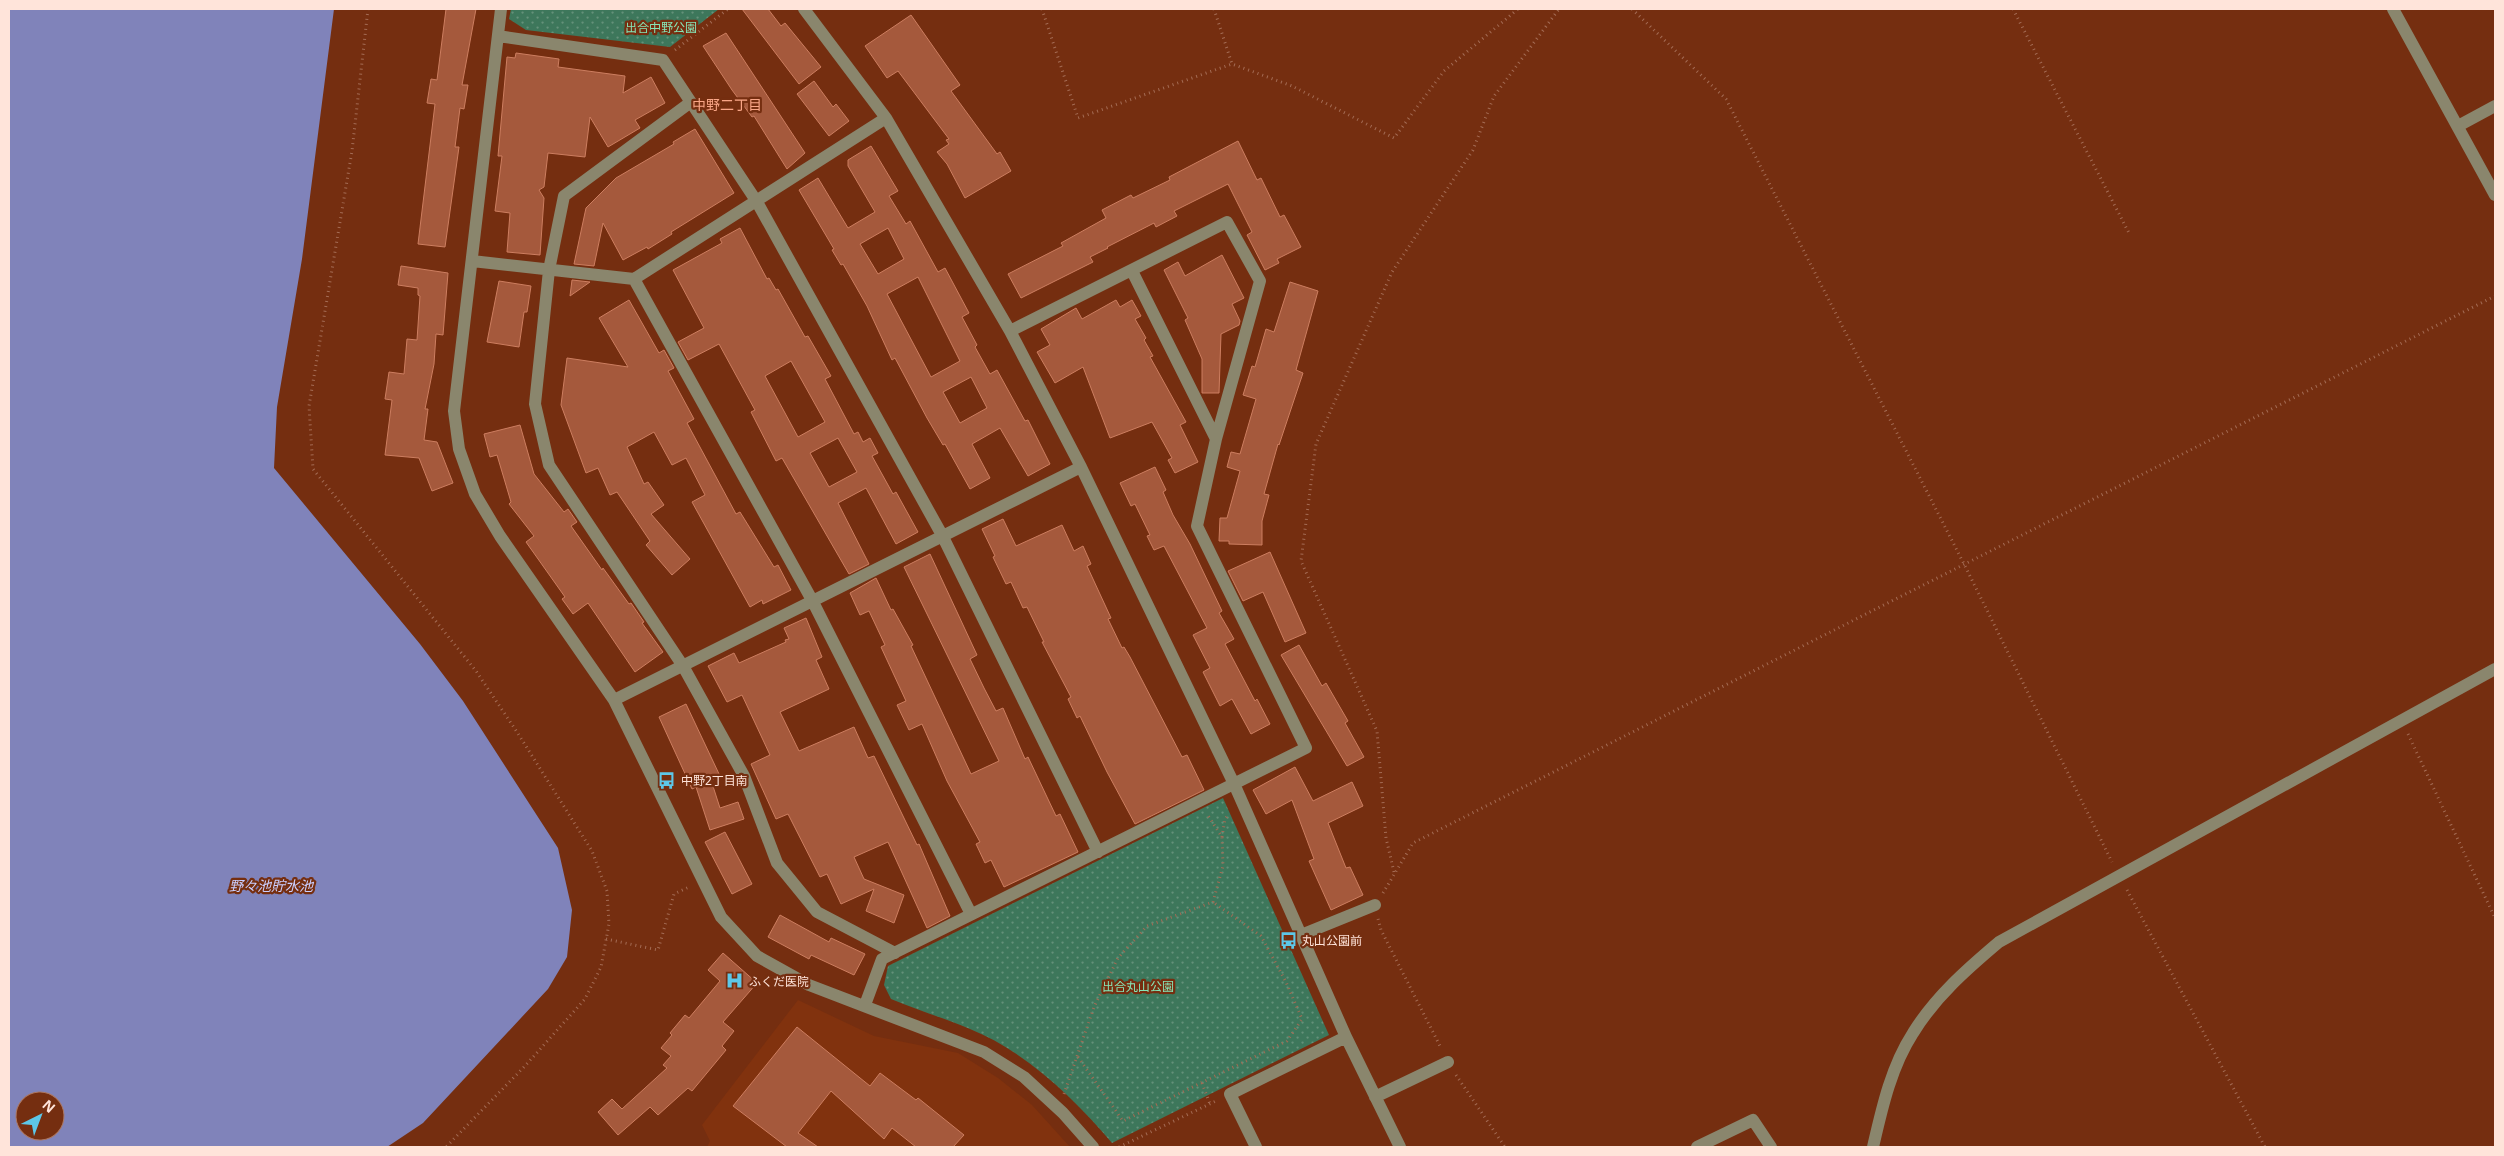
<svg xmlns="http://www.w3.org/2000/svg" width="2504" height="1156" viewBox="0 0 2504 1156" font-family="'Noto Sans','Noto Sans JP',sans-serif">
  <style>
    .built { fill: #81320e }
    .green { fill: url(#green-dots) }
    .water { fill: #8083ba; fill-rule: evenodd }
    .building { fill: #a5593c; stroke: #cd7e60; fill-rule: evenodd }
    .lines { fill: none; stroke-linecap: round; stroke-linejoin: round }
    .path { stroke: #a46c55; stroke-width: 3; stroke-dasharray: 1 4; stroke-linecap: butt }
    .minor { stroke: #8a866d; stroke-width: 12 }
    .labels { text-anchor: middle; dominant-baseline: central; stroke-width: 4.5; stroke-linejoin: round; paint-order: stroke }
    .park-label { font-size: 12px; fill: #86e5b7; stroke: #752e10 }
    .poi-label { font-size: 12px; fill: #ffe4da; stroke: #752e10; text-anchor: start }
    .neighbourhood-label { font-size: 14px; fill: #f9a687; stroke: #752e10 }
    .water-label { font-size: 14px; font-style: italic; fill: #cacefe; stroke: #752e10 }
  </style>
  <defs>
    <pattern id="green-dots" width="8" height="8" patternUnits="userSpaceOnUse" patternTransform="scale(1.25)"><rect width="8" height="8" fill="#3d775b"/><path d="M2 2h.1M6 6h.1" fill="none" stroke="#64917a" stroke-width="1.8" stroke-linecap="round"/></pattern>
  </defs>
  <rect width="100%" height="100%" fill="#752e10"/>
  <!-- built -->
  <path class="built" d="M798 1000 874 1036 958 1053 998 1078 1032 1105 1070 1147H707L710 1141 702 1125Z"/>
  <!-- green -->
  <path class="green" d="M511 9H719L670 47 526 30 509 19Z
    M1223 798 1329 1035 1112 1143C1074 1098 1025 1051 970 1029 944 1018 917 1010 891 999L884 985 888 966Z"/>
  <!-- water -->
  <path class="water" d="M9 9H334L302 259 277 407 274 468 420 644 463 701 558 848 572 910 567 957 548 989 423 1123 387 1147H9ZM25 1101H55V1131H25Z"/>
  <!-- building -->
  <path class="building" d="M446 9H476L462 85H468L464 109 460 108 455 147H459L445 247 418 244 435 104 427 103 431 79 437 80Z
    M742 9H768L781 26 785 23 821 67 799 84Z
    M911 15 960 85 951 91 997 154 1000 152 1011 171 965 198 947 164 937 152 949 144 946 140 949 139 898 71 887 78 865 46Z
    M726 33 805 153 787 169 754 116 752 117 732 90 703 46Z
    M516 53 559 59 558 67 625 76 623 93 651 77 665 103 635 120 640 128 608 147 590 117 585 157 548 153 544 187 539 190 544 198 540 255 507 252 510 213 495 211 502 156H498L507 57 515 58Z
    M814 81 833 107 836 104 849 121 829 136 797 94Z
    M695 129 734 193 671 232 672 234 648 249 647 247 623 260 603 223 594 266 574 264 586 208 616 178 674 144 673 142Z
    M1238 141 1257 180 1261 178 1280 217 1284 215 1301 247 1277 259 1279 263 1265 270 1247 235 1252 232 1228 184 1174 211 1177 216 1156 227 1154 223 1107 247 1108 248 1090 257 1093 262 1021 298 1008 274 1063 246 1061 243 1106 218 1102 210 1131 195 1133 198 1170 180 1169 177Z
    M871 146 898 191 889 196 906 224 910 221 938 272 945 268 969 313 962 317 977 345 975 347 990 374 997 370 1025 421 1028 420 1050 464 1028 476 1000 428 972 444 990 478 970 489 945 444 943 445 927 418 895 358 892 360 867 306 843 264 841 265 832 250 834 249 799 190 818 178 848 228 875 212 848 166V160ZM888 228 904 259 878 274 860 244ZM918 277 960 361 931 377 887 294ZM971 377 987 408 960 423 943 392Z
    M740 228 767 279 769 278 776 290 778 289 805 337 808 336 831 376 825 379 854 434 858 432 863 442 870 438 878 453 872 456 893 494 896 492 918 532 896 544 866 488 838 503 869 564 849 574 782 458 776 461 751 412 755 410 719 344 688 360 678 342 704 328 673 270 722 243 720 239ZM791 361 825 422 798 437 765 376ZM838 438 857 472 829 487 810 453Z
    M1222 255 1244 298 1232 304 1240 321 1239 325 1221 334 1219 393H1202V359L1185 320 1188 318 1164 270 1178 262 1185 276Z
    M401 266 448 273 443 335 436 334 434 364 425 409H428L424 440 437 442 453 483 432 491 419 458 385 455 392 400 385 399 389 372 404 374 407 339 417 340 420 296 418 295V288L398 285Z
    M572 280 590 282 570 296Z
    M499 281 531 286 527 312H524L519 347 487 342Z
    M1290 282 1318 291 1296 370 1303 373 1279 445 1278 444 1264 494 1269 495 1262 521V545L1229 544V541H1219L1220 518H1227L1240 471 1227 467 1231 452 1240 454 1256 399 1243 395 1252 366 1255 367 1266 329 1274 332Z
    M629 300 659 353 664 350 674 368 668 371 694 419 687 423 736 514 740 512 774 567 778 565 791 590 763 604 762 600 750 607 692 502 705 495 686 458 672 465 654 432 627 447 644 484 648 482 664 505 651 514 690 559 672 575 646 545 650 541 617 492 610 495 598 468 586 473 561 405 567 358 628 367 599 318Z
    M1116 300 1120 307 1132 300 1141 316 1135 319 1146 338 1144 340 1153 356 1150 357 1186 422 1180 425 1198 462 1175 473 1168 460 1172 458 1152 422 1110 438 1083 367 1055 383 1037 352 1050 345 1041 329 1076 308 1082 319Z
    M520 425 534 474 564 512 568 509 577 522 571 526 602 570 603 568 629 604 631 603 644 622 642 623 663 652 635 672 588 603 573 614 562 599 565 597 526 542 534 536 509 504 511 502 497 455 490 457 484 434Z
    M1155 467 1166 490 1163 492 1173 515 1190 544 1222 611 1219 613 1234 639 1225 644 1255 701 1257 699 1270 724 1251 734 1232 699 1220 706 1203 672 1210 668 1193 635 1207 628 1164 546 1154 550 1147 536 1150 535 1135 504 1131 506 1120 483Z
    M1003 519 1016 546 1062 525 1074 551 1083 546 1091 564 1087 566 1111 618 1108 619 1122 648 1124 647 1130 657 1182 757 1187 755 1204 790 1135 824 1107 772 1080 716 1077 718 1068 699 1071 697 1042 642H1044L1027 607 1023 608 1011 582 1006 584 993 557 995 556 982 529Z
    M1270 552 1306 633 1285 642 1263 592 1243 601 1228 571Z
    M930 554 977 655 970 659 984 688 996 711 1003 708 1025 759 1028 757 1056 816 1060 814 1078 852 1004 887 991 860 985 863 976 844 980 842 947 781 922 724 909 730 897 705 906 701 881 647 885 645 869 611 860 615 850 593 876 578 891 610 893 609 913 645 911 646 971 774 999 761 904 567Z
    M806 618 822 657 816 660 829 689 780 712 799 751 854 727 868 758 874 756 917 845 919 844 950 916 927 928 888 842 854 857 864 879 904 895 894 923 866 911 874 889 841 904 827 874 820 877 788 814 776 819 751 764 770 755 742 695 727 702 708 666 734 653 739 663 786 642 785 640 789 639 784 628Z
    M1299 645 1322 686 1326 683 1348 721 1345 723 1364 757 1347 766 1281 655Z
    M686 704 720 776 711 780 720 808 738 802 744 819 710 830 696 787 692 789 659 717Z
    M1295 767 1313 801 1352 782 1363 806 1328 823 1346 868 1350 867 1363 895 1331 910 1309 861 1314 859 1292 800 1266 814 1253 790Z
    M725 832 752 884 732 894 705 842Z
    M780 915 829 942 831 938 865 954 854 975 811 955 809 959 768 937Z
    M723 953 757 983 723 1022 734 1031 722 1046 726 1050 692 1091 688 1088 658 1115 650 1107 618 1135 598 1112 612 1099 622 1109 667 1068 663 1065 671 1056 661 1048 672 1035 670 1033 685 1015 689 1018 720 981 708 970Z
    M797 1027 870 1086 880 1073 916 1100 918 1098 964 1135 953 1147H916L892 1128 884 1139 831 1091 798 1133 818 1147H787L733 1106Z"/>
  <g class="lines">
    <!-- path -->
    <path class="path" d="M368 9 352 151 309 406 313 469 476 671 517 732 592 851 607 891 609 924 601 967 585 999 525 1066 446 1147
      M1042 9 1078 118 1232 64
      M1214 9 1232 64 1292 86 1394 138 1444 71 1518 9
      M1632 9 1726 99 1964 564 2112 862
      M2013 9 2130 235
      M675 50 728 9
      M2408 734 2495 918
      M1222 837 1225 819 1229 814
      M1394 872 1386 838 1377 731 1301 561 1316 444 1392 272 1473 150 1494 96 1559 9
      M2127 890 2265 1147
      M1383 893 1413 843 2495 296
      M1378 919 1381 930 1441 1048
      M606 939 658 950 674 894 689 887
      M1078 1057 1123 1121 1287 1041 1302 1019 1286 982 1261 936 1213 902
      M1456 1075 1505 1147
      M1202 1083 1210 1104
      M1064 1094 1094 1007 1118 958 1147 926 1213 902 1223 866 1222 837 1207 814
      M1119 1147 1216 1101"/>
    <!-- minor -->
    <path class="minor" d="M501 9 454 411 459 449 475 494 500 536 614 700 721 917 757 956 809 985 984 1052 1024 1077 1063 1113 1093 1147
      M804 9 886 118 1010 331 1081 467 1235 786 1346 1037 1400 1147
      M2393 9 2495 195
      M498 36 663 60 757 202 942 535 1098 852
      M691 102 564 196 549 270 535 404 549 465 683 666 744 776 777 863 817 912 895 953
      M2458 126 2495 106
      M472 261 634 279 886 118
      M1132 271 1216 439
      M634 279 812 600 971 914
      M614 700 1081 467
      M1301 935 1375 905
      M865 1005 882 959 1306 748 1197 526 1216 439 1260 281 1227 222 1010 331
      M1375 1097 1448 1062
      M1256 1147 1230 1094 1346 1037
      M1697 1147 1753 1120 1771 1147
      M1873 1147C1882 1108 1891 1067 1913 1033 1935 997 1967 969 1999 942L2495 669"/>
  </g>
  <!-- icons -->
  <defs>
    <symbol id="bus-bare" viewBox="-9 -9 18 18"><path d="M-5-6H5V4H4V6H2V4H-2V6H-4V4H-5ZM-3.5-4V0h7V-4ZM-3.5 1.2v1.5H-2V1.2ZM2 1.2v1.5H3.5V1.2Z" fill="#5dc7e8" stroke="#752e10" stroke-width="2.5" paint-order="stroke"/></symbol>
    <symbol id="hospital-bare" viewBox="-9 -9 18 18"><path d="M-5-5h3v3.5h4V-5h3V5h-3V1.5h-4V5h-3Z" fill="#5dc7e8" stroke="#752e10" stroke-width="2.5" paint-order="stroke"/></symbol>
  </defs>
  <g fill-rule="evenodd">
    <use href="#bus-bare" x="654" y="768" width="25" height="25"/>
    <use href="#bus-bare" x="1276" y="928" width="25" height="25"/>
    <use href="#hospital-bare" x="722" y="968" width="25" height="25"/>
  </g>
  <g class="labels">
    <!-- park labels -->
    <g class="park-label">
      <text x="661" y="27">出合中野公園</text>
      <text x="1138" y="986">出合丸山公園</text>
    </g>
    <!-- poi labels -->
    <g class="poi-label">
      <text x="681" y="780">中野2丁目南</text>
      <text x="1302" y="940">丸山公園前</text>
      <text x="749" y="981">ふくだ医院</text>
    </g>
    <!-- neighbourhood labels -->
    <g class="neighbourhood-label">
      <text x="727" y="104">中野二丁目</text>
    </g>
    <!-- water labels -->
    <g class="water-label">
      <text x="271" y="885">野々池貯水池</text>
    </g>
  </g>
  <!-- border -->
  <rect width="2504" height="1156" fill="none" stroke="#ffe4da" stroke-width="20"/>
  <!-- north arrow -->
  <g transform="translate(40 1116) rotate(42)"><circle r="24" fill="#752e10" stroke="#ac7761"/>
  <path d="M0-4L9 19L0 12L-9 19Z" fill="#5dc7e8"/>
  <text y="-8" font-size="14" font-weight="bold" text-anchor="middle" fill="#ffe4da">N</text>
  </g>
</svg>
